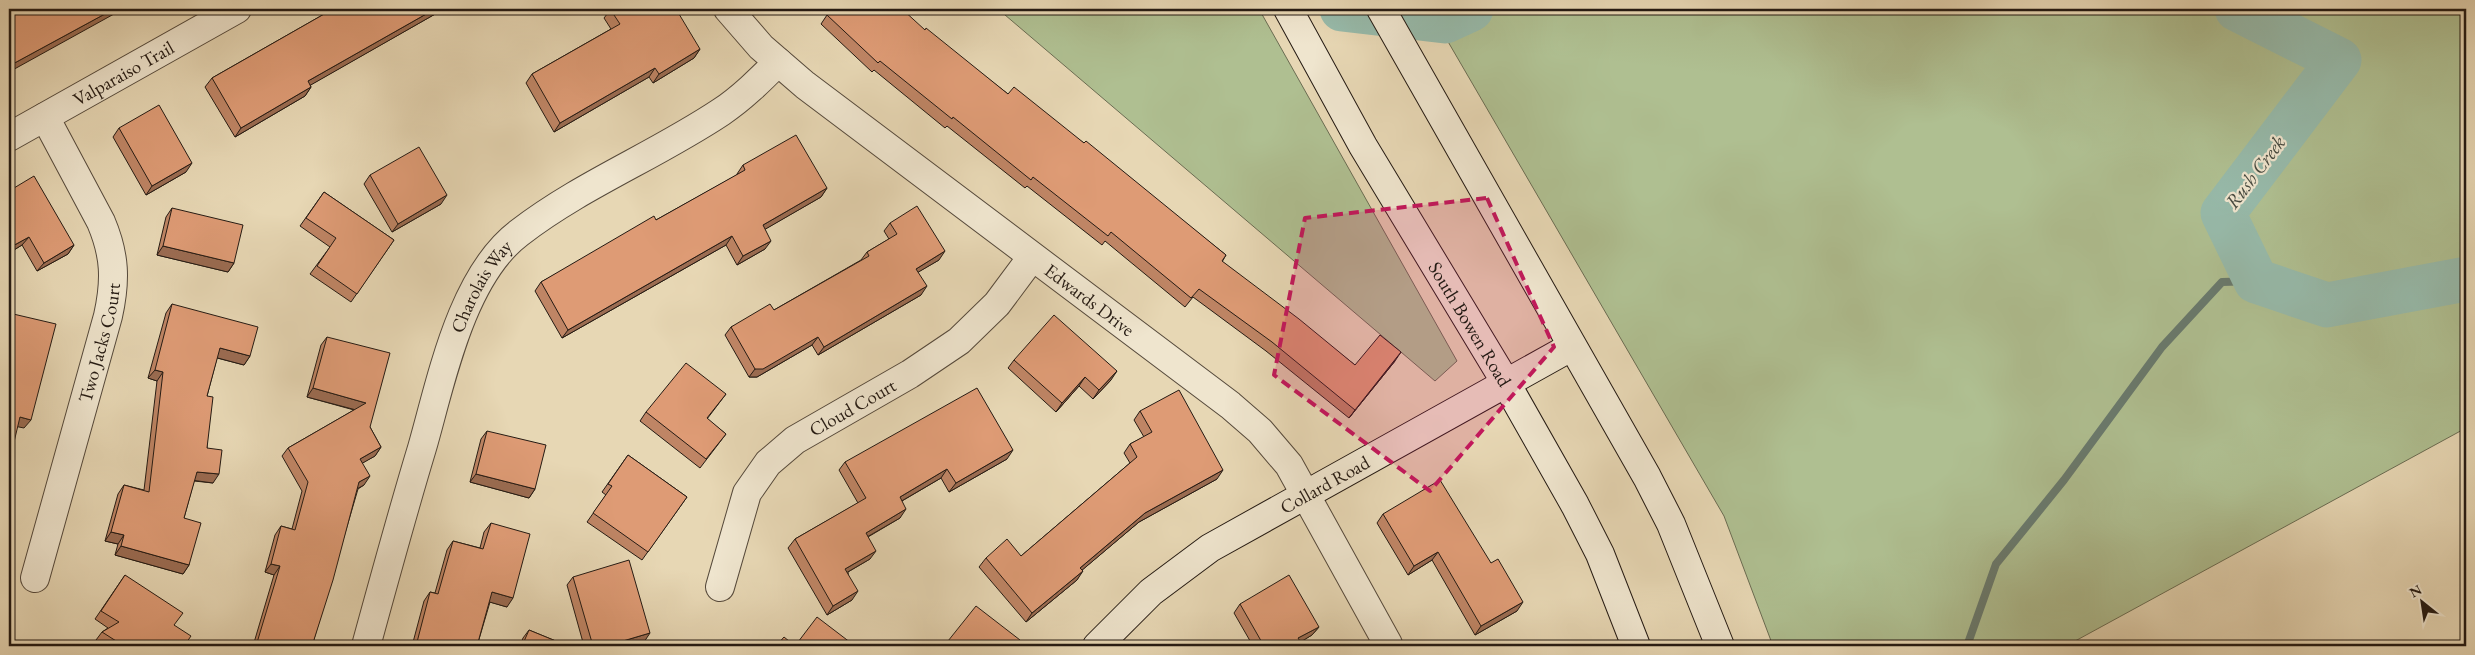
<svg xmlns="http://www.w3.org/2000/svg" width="2475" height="655" viewBox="0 0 2475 655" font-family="'EB Garamond',serif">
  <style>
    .green { fill: #afbf91; stroke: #6a6c52 }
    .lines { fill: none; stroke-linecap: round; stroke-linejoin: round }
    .stream { stroke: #697a6e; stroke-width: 8 }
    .river { stroke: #97baaa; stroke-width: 45 }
    .street-casing { stroke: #55493b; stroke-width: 30 }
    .secondary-casing { stroke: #241a13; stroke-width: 30 }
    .street { stroke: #efe5ce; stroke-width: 28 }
    .secondary { stroke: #efe5ce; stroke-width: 28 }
    .wall { fill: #bf8565; stroke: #241a13 }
    .shaded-wall { fill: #9b6c52; stroke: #241a13 }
    .building { fill: #de9b75; stroke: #241a13 }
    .marked { fill: #c2185b; fill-opacity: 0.2; stroke: #c2185b; stroke-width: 4; stroke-dasharray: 10 6; stroke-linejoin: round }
    .labels { text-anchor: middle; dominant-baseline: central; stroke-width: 4.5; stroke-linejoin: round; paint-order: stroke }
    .street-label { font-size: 19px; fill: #241a13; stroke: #efe5ce }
    .water-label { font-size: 20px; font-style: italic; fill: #464a40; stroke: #efe5ce }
  </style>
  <rect width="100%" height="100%" fill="#e7d7b4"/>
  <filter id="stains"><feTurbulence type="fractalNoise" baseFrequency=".004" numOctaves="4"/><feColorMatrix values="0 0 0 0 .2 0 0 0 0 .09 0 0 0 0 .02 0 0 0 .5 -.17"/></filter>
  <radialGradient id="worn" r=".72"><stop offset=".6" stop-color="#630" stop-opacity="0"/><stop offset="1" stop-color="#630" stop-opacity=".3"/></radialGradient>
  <!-- green -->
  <path class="green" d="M998 9H1259L1457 361 1435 381Z
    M1429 9H2466V428L2066 646H1773L1724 516Z"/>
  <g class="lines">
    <!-- stream -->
    <path class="stream" d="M1967 646 1996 564 2064 480 2162 347 2222 282 2256 281"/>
    <!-- river -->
    <path class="river" d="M1342 9 1445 21 1471 9
      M2237 9 2339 60 2223 213 2256 281 2327 305 2466 279"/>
    <defs>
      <g id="street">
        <path id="s1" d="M728 9 761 47 805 85 1230 405 1260 431 1289 465 1388 644"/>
        <path id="s2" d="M9 137 237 9"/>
        <path id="s3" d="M35 578 108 316C116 280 115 255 101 222L45 117"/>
        <path id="s4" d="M720 587 747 493 768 463 795 440 910 374 959 341 997 304 1032 257"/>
        <path id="s5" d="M366 646C384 580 402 514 422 448 441 382 461 277 519 233 581 185 655 156 721 112 742 98 760 80 778 62"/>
      </g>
      <g id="secondary">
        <path id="s6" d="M1288 9 1363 146 1506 383 1575 505 1600 554 1636 646"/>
        <path d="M1381 9 1647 477 1671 524 1720 646"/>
        <path id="s7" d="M1097 646 1151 592 1210 548 1571 347"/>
      </g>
    </defs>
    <!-- street casing -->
    <use href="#street" class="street-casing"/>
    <!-- secondary casing -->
    <use href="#secondary" class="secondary-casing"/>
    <!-- street -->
    <use href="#street" class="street"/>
    <!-- secondary -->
    <use href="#secondary" class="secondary"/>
  </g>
  <!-- wall -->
  <path class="wall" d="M333 9H444L310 85 311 87 305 96 235 137 205 87 212 78Z
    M611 9 700 49 694 58 653 83 649 77 554 132 526 83 532 74 611 29 604 18Z
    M827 15 925 30 1008 94 1084 143 1226 255 1222 262 1355 365 1395 361 1349 418 1266 351 1193 297 1185 307 1105 241 1102 245 1027 186 1025 188 947 126 945 128 874 70 872 72 821 24Z
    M119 128 186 172 146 195 113 137Z
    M743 165 827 188 821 197 765 229V249L737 265 726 245 562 338 535 291 541 282 656 220 737 175V174Z
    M370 175 441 204 392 232 364 184Z
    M9 191 74 245 68 254 37 271 22 245 9 253Z
    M324 192 394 240 351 302 310 274 330 247 300 226Z
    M172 208 234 263 228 272 157 255 166 217Z
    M890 223 939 260 918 272 921 295 818 355 812 345 757 377H749L725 335 731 327 774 310 861 260 867 252 889 239 884 231Z
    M172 304 250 356 244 365 217 358 207 396V448L213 483 194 481 184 518 189 565 183 574 115 555 118 544 105 541 118 494 124 485 144 490 157 381 148 378 166 313Z
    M327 337 370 427 381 447 375 456 362 463 364 485 358 489 312 646H253L274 575 265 572 275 535 281 526 292 529 302 491 282 456 288 448 354 410 307 397 321 345Z
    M1014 360 1111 380 1093 399 1079 386 1056 412 1008 368Z
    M726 394 707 419 726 434 700 468 640 421 646 412Z
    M1140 411 1217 479 1139 522 1082 570 1077 580 1026 622 979 567 986 558 1021 556 1130 463 1124 453 1130 444 1144 437 1134 420Z
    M487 431 535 489 529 498 470 482 481 439Z
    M628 455 687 497 642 560 587 522 606 495 602 492Z
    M1007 459 949 492 941 478 902 501 900 518 868 537 870 559 848 572 852 600 827 615 788 548 795 539 858 503 839 470 845 462Z
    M1383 514 1491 563 1517 611 1475 635 1432 560 1408 575 1377 523Z
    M491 523 507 607 490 602 477 646H412L424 601 430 592 435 593 447 550 453 541 480 548 484 532Z
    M125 575 174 625 184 646H105L96 640 102 632 108 628 95 619Z
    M573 577 644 642 629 646H584L567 585Z
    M1240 604 1319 627 1312 635 1300 642 1303 646H1253L1234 613Z
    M529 630 568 646H520L523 638Z"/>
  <!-- shaded-wall -->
  <path class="shaded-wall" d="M114 9H123L9 72V66Z
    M435 9H444L302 90 308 81Z
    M700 49 694 58 653 83 659 74Z
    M655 68 649 77 554 132 560 123Z
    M311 87 305 96 235 137 241 128Z
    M192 163 186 172 146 195 152 186Z
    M827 188 821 197 757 234 763 225Z
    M447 195 441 204 392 232 398 224Z
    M732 236 726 245 562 338 568 330Z
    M29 237 22 245 9 253V248Z
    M771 241 765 249 737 265 743 256Z
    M74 245 68 254 37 271 44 263Z
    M163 246 234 263 228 272 157 255Z
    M945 251 939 260 910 277 916 269Z
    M927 286 921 295 818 355 824 347Z
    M818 337 812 345 757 377H749L755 369Z
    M220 348 250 356 244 365 214 357Z
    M1401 352 1395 361 1349 418 1355 410Z
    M155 370 163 372 157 381 148 378Z
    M1117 371 1111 380 1093 399 1099 390Z
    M1085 377 1079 386 1056 412 1062 403Z
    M313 388 366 403 360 411 307 397Z
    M20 417 31 420 24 428 14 426Z
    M381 447 375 456 354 468 360 459Z
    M1013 450 1007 459 949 492 956 483Z
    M947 469 941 478 893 506 900 497Z
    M1223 470 1217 479 1139 522 1074 577 1080 568 1145 513Z
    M197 472 219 474 213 483 191 480Z
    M476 474 535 489 529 498 470 482Z
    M370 476 364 485 353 491 359 482Z
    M906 509 900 518 860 541 866 533Z
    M111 532 124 535 118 544 105 541Z
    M121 546 189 565 183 574 115 555Z
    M876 551 870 559 839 577 845 569Z
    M1438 552 1432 560 1408 575 1414 566Z
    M271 564 280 566 274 575 265 572Z
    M1083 571 1077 580 1026 622 1032 613Z
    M858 591 852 600 827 615 833 606Z
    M492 592 513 598 507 607 486 601Z
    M1523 602 1517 611 1475 635 1481 626Z
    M1319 627 1312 635 1294 646 1298 638Z
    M650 633 644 642 629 646H606Z"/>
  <!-- building -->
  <path class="building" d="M15 9H114L9 66V12Z
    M333 9H435L308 81 311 87 241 128 212 78Z
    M610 9H676L700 49 659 74 655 68 560 123 532 74 620 24Z
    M833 9H902L925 30 926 28 1008 94 1014 87 1084 143 1086 141 1226 255 1222 261 1299 319 1355 365 1380 335 1401 352 1355 410 1272 342 1199 289 1191 298 1111 232 1108 236 1033 177 1031 180 953 117 952 119 880 61 878 63 827 15Z
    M159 105 192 163 152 186 119 128Z
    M796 135 827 188 763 225 771 241 743 256 732 236 568 330 541 282 654 216 656 220 745 170 743 165Z
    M419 147 447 195 398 224 370 175Z
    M34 176 74 245 44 263 29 237 9 248V191Z
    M324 192 394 240 357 294 317 266 336 238 306 218Z
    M917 206 945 251 916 269 927 286 824 347 818 337 763 369H755L731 327 770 304 774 310 869 256 867 252 897 234 890 223Z
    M172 208 243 225 234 263 163 246Z
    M172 304 258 327 250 356 220 348 207 396 213 397 207 448 222 450 219 474 197 472 184 518 201 523 189 565 121 546 124 535 111 532 124 485 149 492 163 372 155 370Z
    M9 313 56 324 31 420 20 417 9 463Z
    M1054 315 1117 371 1099 390 1085 377 1062 403 1014 360Z
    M327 337 390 353 370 427 381 447 360 459 370 476 359 482 333 580 312 646H256L280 566 271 564 281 526 295 530 308 482 288 448 366 403 313 388Z
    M686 363 726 394 707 418 726 434 706 459 646 412Z
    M977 388 1013 450 956 483 947 469 900 497 906 509 866 533 876 551 845 569 858 591 833 606 795 539 866 498 845 462Z
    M1179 390 1223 470 1145 513 1080 568 1083 571 1032 613 986 558 1007 539 1021 556 1137 457 1130 444 1152 432 1140 411Z
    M487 431 546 445 535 489 476 474Z
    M628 455 687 497 648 552 593 513 612 486 608 484Z
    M1440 480 1491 563 1498 559 1523 602 1481 626 1438 552 1414 566 1383 514Z
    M491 523 530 534 513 598 492 592 477 646H416L430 592 438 594 453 541 483 549Z
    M629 560 650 633 606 646H593L573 577Z
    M125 575 183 613 174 625 191 636 184 646H124L102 632 119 622 101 611Z
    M1289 575 1319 627 1298 638 1303 646H1264L1240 604Z
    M976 606 1020 640 1014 646H944Z
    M817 617 855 646H776L784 637 795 646Z
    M529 630 568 646H522Z
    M83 643 85 646H77Z
    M669 643 677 646H668Z"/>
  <!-- marked area -->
  <path class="marked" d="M1487 198 1554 347 1430 491 1274 375 1305 218Z"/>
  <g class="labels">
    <!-- street labels -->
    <g class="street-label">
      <text stroke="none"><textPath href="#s2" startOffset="131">Valparaiso Trail</textPath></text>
      <text stroke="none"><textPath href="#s5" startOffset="379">Charolais Way</textPath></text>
      <text stroke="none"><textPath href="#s1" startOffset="465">Edwards Drive</textPath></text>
      <text stroke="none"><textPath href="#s6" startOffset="364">South Bowen Road</textPath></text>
      <text stroke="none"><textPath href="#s3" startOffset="244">Two Jacks Court</textPath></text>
      <text stroke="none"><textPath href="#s4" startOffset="236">Cloud Court</textPath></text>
      <text stroke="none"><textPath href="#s7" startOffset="281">Collard Road</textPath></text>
    </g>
    <!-- water labels -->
    <g class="water-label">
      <text transform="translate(2255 172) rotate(-53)">Rush Creek</text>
    </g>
  </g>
  <!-- margin -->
  <rect width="2475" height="655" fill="none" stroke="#e7d7b4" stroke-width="30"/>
  <rect x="10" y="10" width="2455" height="635" fill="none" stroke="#241a13" stroke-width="2.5"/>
  <rect x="15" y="15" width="2445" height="625" fill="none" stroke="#241a13"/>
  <!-- north arrow -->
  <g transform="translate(2422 602) rotate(330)" stroke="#efe5ce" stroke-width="4" paint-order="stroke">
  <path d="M0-4L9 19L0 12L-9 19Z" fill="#241a13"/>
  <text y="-8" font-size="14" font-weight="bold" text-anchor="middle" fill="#241a13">N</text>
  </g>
  <rect width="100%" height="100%" filter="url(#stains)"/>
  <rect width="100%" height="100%" fill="url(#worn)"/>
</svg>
